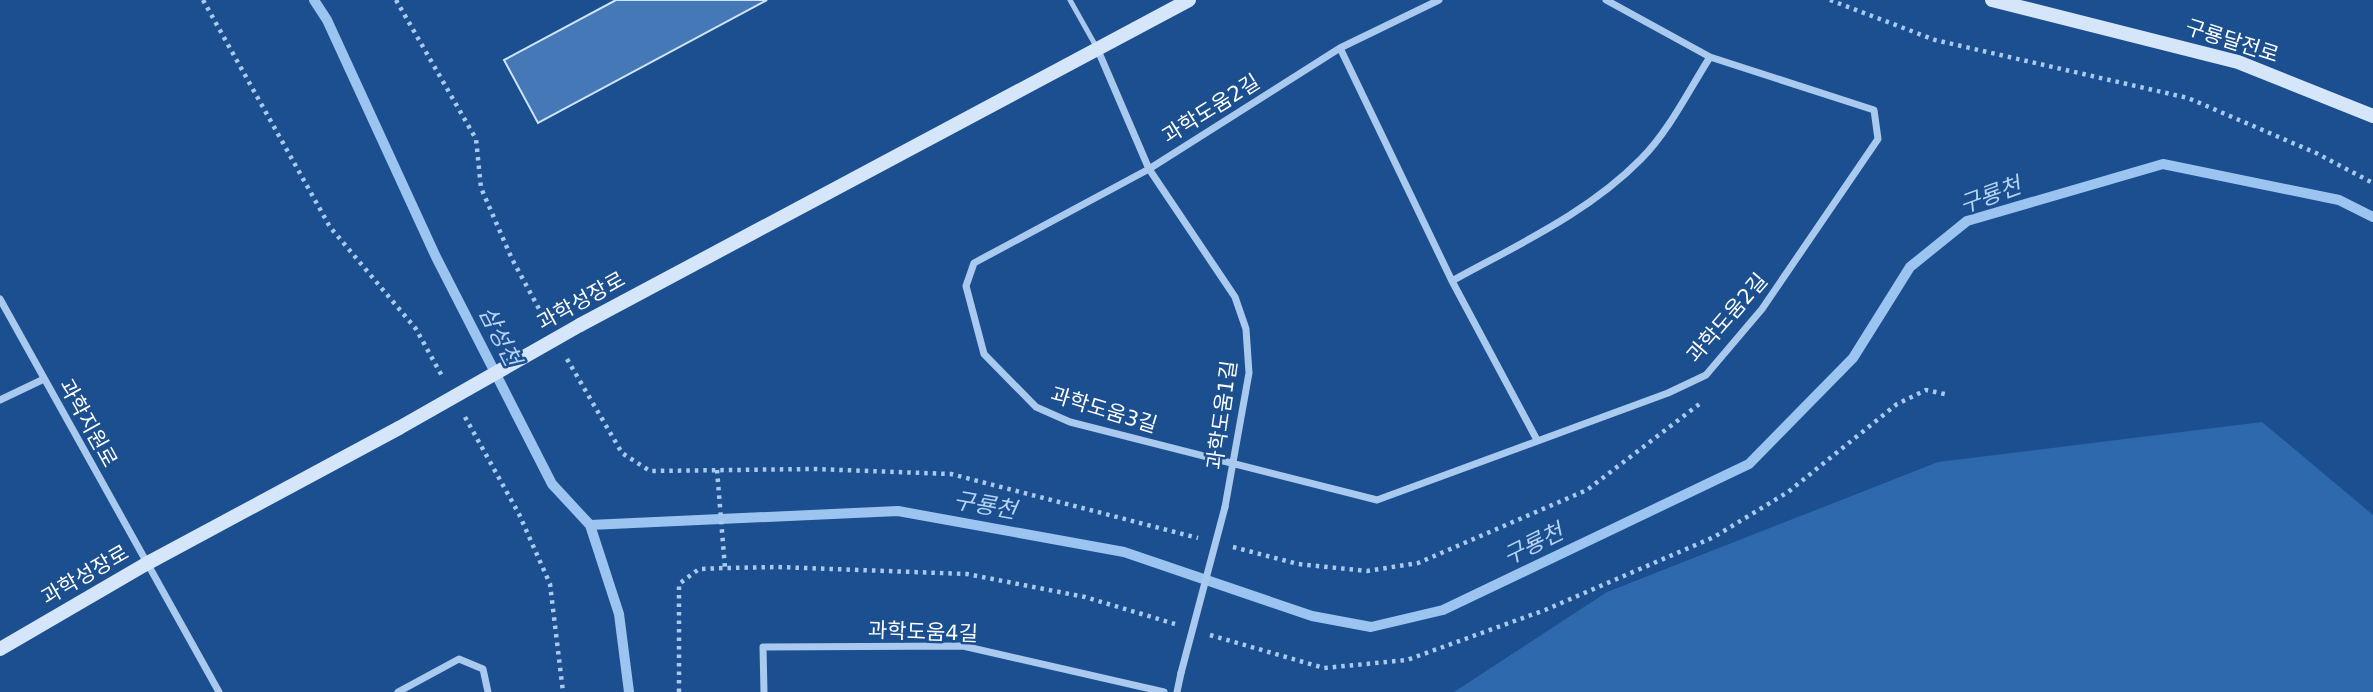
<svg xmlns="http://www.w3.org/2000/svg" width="2373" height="692" viewBox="0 0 2373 692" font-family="'DejaVu Sans','Noto Sans KR',sans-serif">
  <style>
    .green { fill: #2e69ad }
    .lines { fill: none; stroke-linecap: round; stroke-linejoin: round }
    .stream { stroke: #9cc4f0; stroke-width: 10 }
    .building { fill: #4478b7; stroke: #cfe3fa; stroke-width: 2 }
    .path { stroke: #a9c9ee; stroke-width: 4.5; stroke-dasharray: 3.5 5; stroke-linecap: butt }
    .lane { stroke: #a9c9ee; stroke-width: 5 }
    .street { stroke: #a9c9ee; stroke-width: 7 }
    .secondary { stroke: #d6e6fa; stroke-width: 14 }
    .street-bridge { stroke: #a9c9ee; stroke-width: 7 }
    .secondary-bridge { stroke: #d6e6fa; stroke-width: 14 }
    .labels { text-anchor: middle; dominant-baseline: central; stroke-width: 5; stroke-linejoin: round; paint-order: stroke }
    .street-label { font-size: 21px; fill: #fff; stroke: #1b4f8f }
    .water-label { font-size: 23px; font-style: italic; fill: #b5d3f5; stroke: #1b4f8f }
  </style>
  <rect width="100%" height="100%" fill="#1b4f8f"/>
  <!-- green -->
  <path class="green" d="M2262 422 2373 515V692H1454L1607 592 1938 462Z"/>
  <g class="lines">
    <!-- stream -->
    <path class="stream" d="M314 0 327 20 436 257 552 484 590 525 619 614 629 692
      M590 525 898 511 1124 552 1312 616 1371 627 1443 610 1749 464 1853 358 1910 267 1967 221 2163 164 2339 200 2373 217"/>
  </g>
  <!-- building -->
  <path class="building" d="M616 0H767L538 123 504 60Z"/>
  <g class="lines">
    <!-- path -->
    <path class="path" d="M203 0 330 227 416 329 442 376
      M396 0 476 139 481 188 512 259 544 318
      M1830 0 1935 40 2188 98 2316 153 2373 183
      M567 359 622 453 650 471 814 469 951 474 1198 538
      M465 417 519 514 550 584 563 692
      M717 470 725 568
      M1233 547 1298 564 1367 571 1418 563 1587 490 1702 402
      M1210 635 1324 668 1407 660 1545 610 1714 537 1788 492 1897 404 1926 390 1949 395
      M679 692V584L699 569 725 568 778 567 967 574 1085 597 1175 624"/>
    <!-- lane -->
    <path class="lane" d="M1070 0 1097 48"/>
    <!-- street -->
    <path class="street" d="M1439 0 1340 48 1149 169 974 263 966 286 984 354 1036 407 1070 422 1377 500 1668 393 1706 375 1762 309 1878 139 1874 110 1710 57 1606 0
      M1097 48 1149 169 1235 297 1246 329 1249 373 1225 507
      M1340 48 1452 281 1537 440
      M1452 281C1517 245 1588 213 1641 159 1669 131 1689 90 1710 57
      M0 299 219 692
      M0 400 44 379
      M398 692 459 659 483 669 488 692
      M764 692 763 647 963 646 1164 692
      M1177 692 1181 673"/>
    <!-- secondary -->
    <path class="secondary" d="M1992 0 2238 62 2373 116
      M580 325 1189 0
      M0 649 146 564 399 428"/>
    <!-- street-bridge -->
    <path class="street-bridge" d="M1181 673 1225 507"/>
    <!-- secondary-bridge -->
    <path class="secondary-bridge" d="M399 428 580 325"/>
  </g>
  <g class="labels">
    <!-- street labels -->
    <g class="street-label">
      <text transform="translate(2232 41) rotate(18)">구룡달전로</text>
      <text transform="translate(1211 109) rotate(-32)">과학도움2길</text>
      <text transform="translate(581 301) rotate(-29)">과학성장로</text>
      <text transform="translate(1727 318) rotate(-49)">과학도움2길</text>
      <text transform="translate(1104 410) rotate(17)">과학도움3길</text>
      <text transform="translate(1222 415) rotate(-82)">과학도움1길</text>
      <text transform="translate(88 423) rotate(61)">과학지원로</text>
      <text transform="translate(85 575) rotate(-30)">과학성장로</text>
      <text transform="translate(923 632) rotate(2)">과학도움4길</text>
    </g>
    <!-- water labels -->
    <g class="water-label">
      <text transform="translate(1990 195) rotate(-20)">구룡천</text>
      <text transform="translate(500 336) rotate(63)">삼성천</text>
      <text transform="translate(985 505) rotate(10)">구룡천</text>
      <text transform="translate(1533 544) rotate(-26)">구룡천</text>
    </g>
  </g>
</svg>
